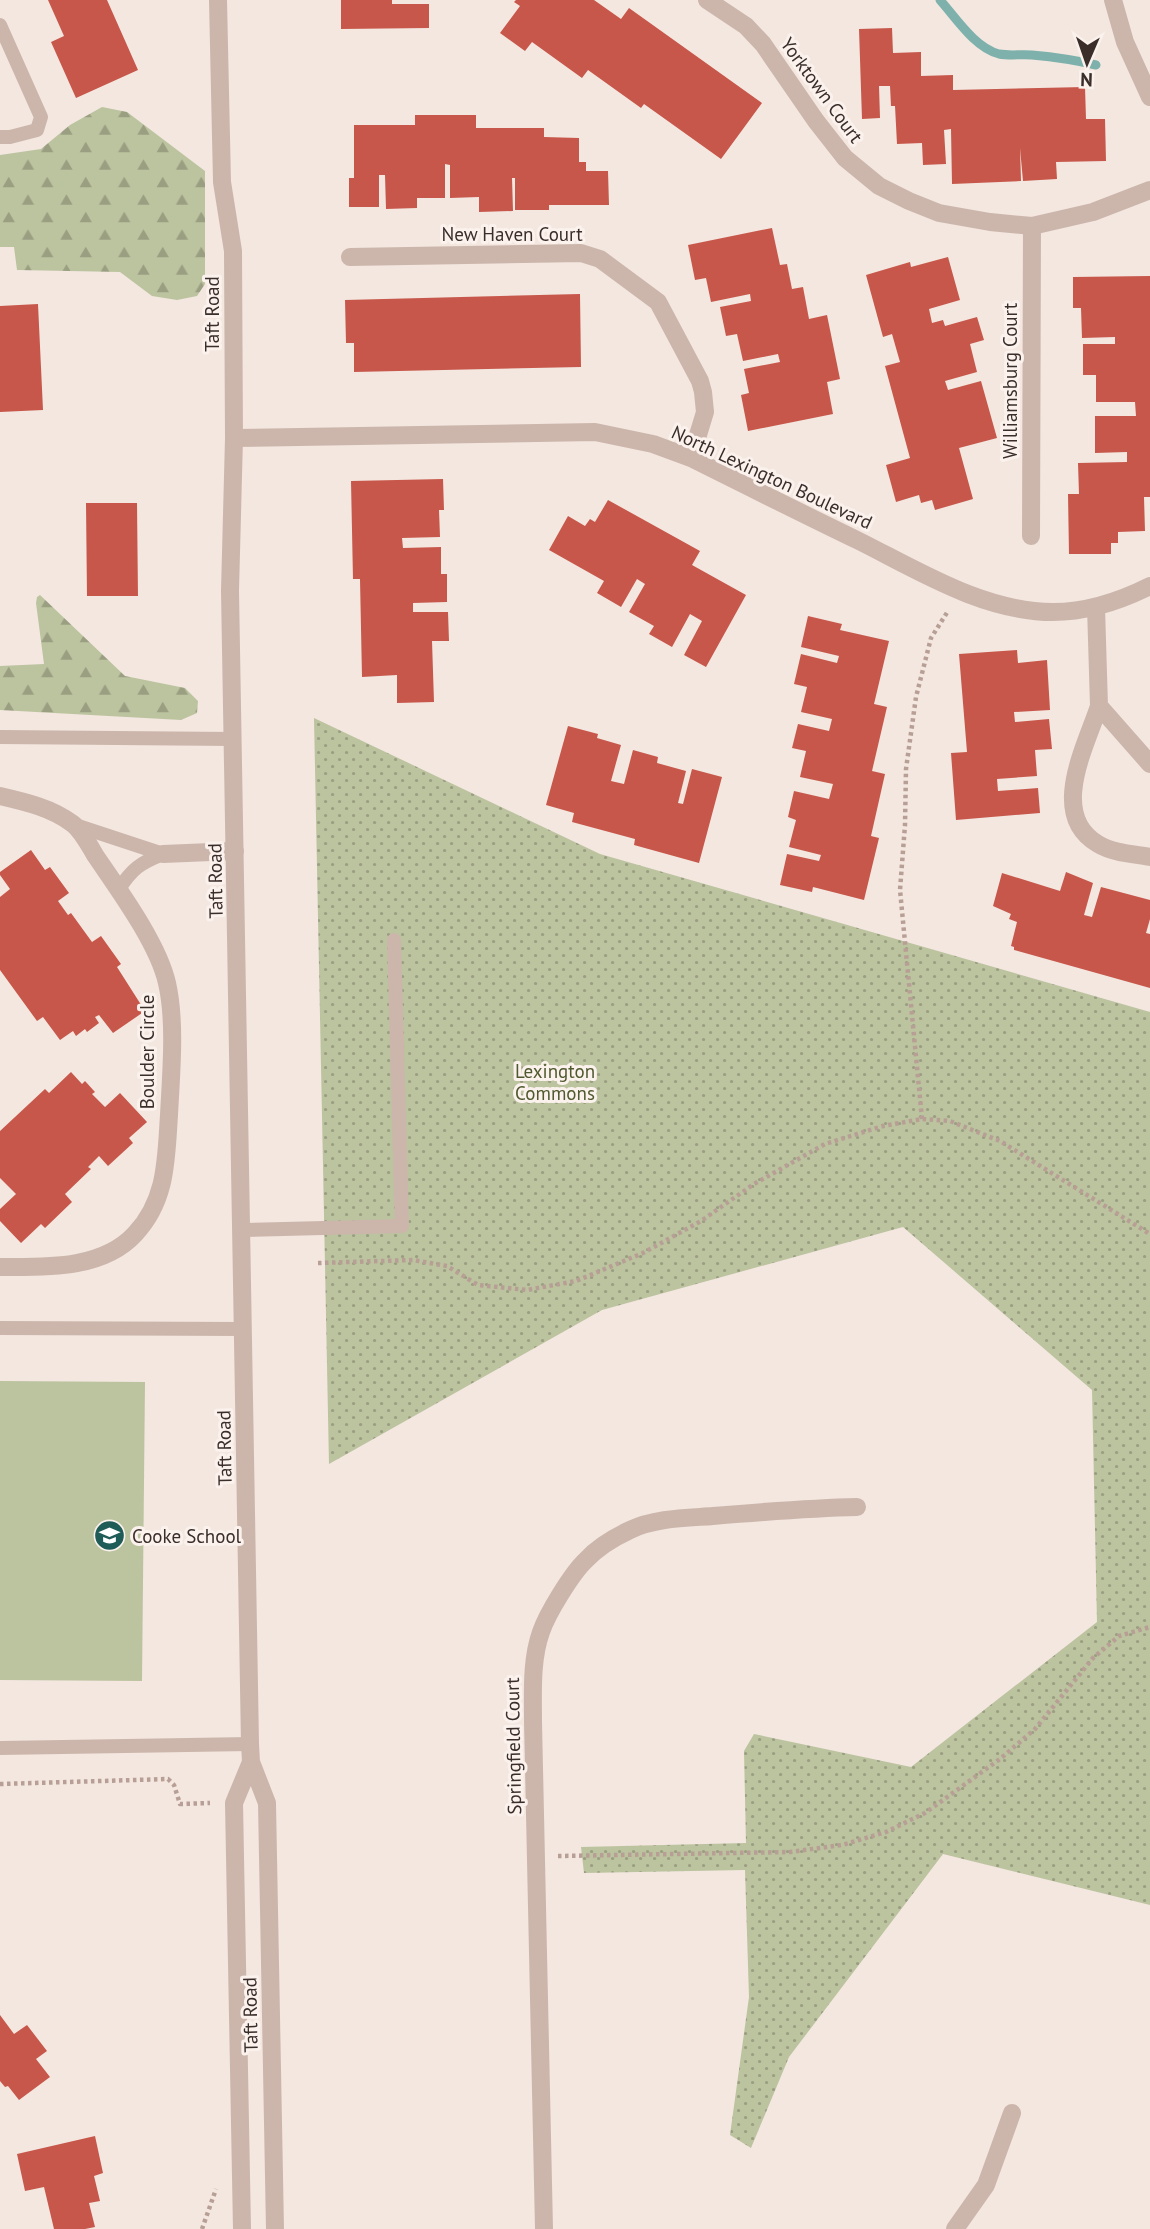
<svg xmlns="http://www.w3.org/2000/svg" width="1150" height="2229" viewBox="0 0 1150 2229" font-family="'PT Sans',sans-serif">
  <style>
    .grass { fill: url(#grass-dots) }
    .forest { fill: url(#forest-firs) }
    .garden { fill: #bcc39f }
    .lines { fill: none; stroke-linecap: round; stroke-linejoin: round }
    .stream { stroke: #7eb1ac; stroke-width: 9 }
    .building { fill: #c7574a }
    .path { stroke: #b89f95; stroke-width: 4.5; stroke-dasharray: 3.5 3.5; stroke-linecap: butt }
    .service { stroke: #ccb6ab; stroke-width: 14 }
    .minor { stroke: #ccb6ab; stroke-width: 18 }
    .tertiary { stroke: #ccb6ab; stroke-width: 18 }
    .labels { text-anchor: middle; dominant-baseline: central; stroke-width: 6; stroke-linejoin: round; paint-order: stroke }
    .street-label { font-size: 19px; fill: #3a2d2a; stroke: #fbf2ed }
    .park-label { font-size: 19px; fill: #4f592e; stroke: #fbf2ed }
    .poi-label { font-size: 19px; fill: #3a2d2a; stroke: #fbf2ed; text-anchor: start }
  </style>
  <defs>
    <pattern id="grass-dots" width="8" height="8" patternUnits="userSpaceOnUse" patternTransform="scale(1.75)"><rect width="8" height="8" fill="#bcc39f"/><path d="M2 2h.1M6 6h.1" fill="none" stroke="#9a9f82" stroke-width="1.8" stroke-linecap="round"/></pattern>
    <pattern id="forest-firs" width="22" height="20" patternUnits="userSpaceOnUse" patternTransform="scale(1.75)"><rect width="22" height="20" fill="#bcc39f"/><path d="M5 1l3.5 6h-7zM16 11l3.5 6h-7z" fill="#9a9f82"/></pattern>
  </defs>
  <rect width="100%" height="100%" fill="#f3e7e0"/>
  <!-- grass -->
  <path class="grass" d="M314 718 600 854 1150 1012V1905L943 1854 789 2057 751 2148 730 2135 749 1997 745 1870 584 1873 581 1847 746 1843 744 1751 754 1734 911 1767 1097 1622 1092 1390 903 1227 602 1310 329 1464Z"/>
  <!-- forest -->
  <path class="forest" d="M102 107 127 112 205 171V284L197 296 177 300 152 296 120 272 17 270 14 247H0V155L41 149 70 125Z
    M40 595 125 676 185 688 198 701 197 713 181 720 0 710V666L44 664 36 603 37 597Z"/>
  <!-- garden -->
  <path class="garden" d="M0 1381 145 1382 142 1681 0 1680Z"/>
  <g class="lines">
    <!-- stream -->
    <path class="stream" d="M940 0C956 18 975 48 999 54 1010 56 1022 54 1032 55 1054 57 1075 60 1096 65"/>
  </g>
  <!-- building -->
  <path class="building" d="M48 0H107L138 70 76 98 51 42 64 36Z
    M341 0H392V4H429V28L341 29Z
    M516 0H594L621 19 629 8 762 103 721 159 644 104 641 108 588 70 582 78 532 42 525 51 500 33 520 6 514 2Z
    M892 28 893 53 921 52V76L953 75V90L1085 87 1086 119H1105L1106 161 1056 162 1057 179 1023 181 1020 148 1021 181 952 184 951 129 944 130 946 164 923 165 922 143 897 144 895 106H891L890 86H879L880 118 862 119 859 29Z
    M415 115H476V128H544V137L579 138V162H586V171H608L609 205H549V210H515V178H512L513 211 479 212V197L450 198V165L445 164V198H417V208L386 209 385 175H379V207H349V178H354V125H415Z
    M772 228 780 265 787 264 792 289 803 287 809 319 827 315 840 379 827 382 833 414 748 431 741 395 749 393 744 369 780 362 778 354 743 361 737 334 726 336 720 307 751 301 750 294 711 302 706 278 695 280 688 245Z
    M948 257 960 300 929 309 932 323 943 320 945 326 977 317 984 340 970 344 977 372 945 381 948 390 981 381 997 438 959 448 973 499 935 510 932 500 921 503 919 495 896 502 886 465 910 458 885 366 900 362 892 334 883 337 866 275 910 262 911 267Z
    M1150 276V497H1144L1145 531 1118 532V543H1111V554H1069L1068 494H1079L1078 463 1127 462V452L1095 453V416H1136L1135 402H1096V375H1083V344H1115V337L1082 338 1081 308H1073V277Z
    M580 294 581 367 354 372V343H346L345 300Z
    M38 304 43 410 0 412V306Z
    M443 479 444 510H439L440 537 402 538 403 548 441 547V574H447V602L413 603V612H448L449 641H432L434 702 397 703V675L362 677 360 579H353L351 481Z
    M608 500 700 551 692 565 746 595 706 667 684 655 702 621 690 614 672 647 649 634 654 626 629 612 645 584 637 579 621 607 597 593 604 581 549 550 568 516 585 526 590 519 595 522Z
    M86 503H137L138 596H87Z
    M808 616 842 624 840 630 889 641 874 704 887 707 872 771 885 774 871 836 879 838 864 900 813 887 812 892 780 885 787 854 819 861 821 855 789 847 796 820 788 817 794 791 829 799 833 784 800 777 806 751 792 748 798 724 829 731 832 719 801 712 807 687 794 684 801 654 837 663 839 656 801 647Z
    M1017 650 1018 663 1047 660 1050 710 1014 712 1015 722 1049 719 1052 749 1035 750 1037 776 997 779 998 791 1038 788 1040 813 956 820 951 753 967 752 959 654Z
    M568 726 598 734 597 738 621 745 611 781 624 784 633 750 658 757 657 763 686 771 678 803 683 804 692 769 722 777 699 863 634 845 635 839 572 822 574 813 546 805Z
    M31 850 45 870 50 867 69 893 58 901 68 915 71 913 92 942 101 936 121 964 117 967 145 1011 113 1033 99 1015 95 1017 99 1023 87 1032 85 1029 76 1036 73 1031 60 1040 43 1017 37 1021 0 970V897L10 889 0 875V872Z
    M1066 872 1093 883 1084 915 1092 917 1101 887 1150 900V919L1146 933 1150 934V988L1014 950V947L1011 946 1017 922 1009 919 1011 914 993 906 1002 873 1060 891Z
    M71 1072 82 1084 85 1081 95 1092 92 1094 105 1107 120 1093 147 1122 129 1138 133 1143 108 1166 99 1156 88 1167 91 1169 65 1194 72 1202 45 1228 41 1224 21 1243 0 1221V1209L16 1194 0 1178V1131L45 1089 49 1093Z
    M0 2015 14 2034 27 2025 47 2051 36 2059 50 2077 19 2100 8 2086 5 2087 0 2081Z
    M95 2136 103 2173 94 2176 100 2201 89 2203 95 2227 85 2229H54L44 2187 25 2191 17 2154Z"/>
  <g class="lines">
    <!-- path -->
    <path class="path" d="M922 1119 900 890 905 825 906 769 916 697 931 638 948 611
      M318 1263 413 1260 447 1266 478 1285 527 1290 576 1281 643 1253 701 1221 754 1184 825 1144 883 1126 922 1119 950 1121 1000 1141 1150 1234
      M0 1784 168 1779 174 1785 180 1804 210 1803
      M558 1856 790 1852 842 1845 886 1832 925 1813 1000 1759 1035 1729 1093 1658 1119 1636 1150 1627
      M202 2229 216 2189"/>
    <!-- service -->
    <path class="service" d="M0 25 41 117 37 130 10 137H0
      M0 737 233 739
      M75 825 163 854
      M119 889C132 869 140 863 163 854
      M242 1230 402 1226 394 940
      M0 1328 243 1329
      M0 1748 250 1744"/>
    <!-- minor -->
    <path class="minor" d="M707 0 746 26 763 44 816 121 845 158 879 186 909 201 939 213 990 222 1032 226 1093 212 1150 190
      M1113 0 1125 42 1150 97
      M350 257 581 253 600 259 658 302 700 381 703 392 705 412 691 458
      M234 438 595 432 653 444 691 458C747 486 803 514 859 541 919 571 984 612 1053 612 1087 612 1120 601 1150 586
      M1031 536 1032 226
      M1096 607 1099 706 1150 764
      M1099 706C1086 746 1048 815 1098 844 1113 853 1133 854 1150 857
      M0 796C26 802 52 808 73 824 82 831 89 845 95 855 118 889 158 943 167 983 176 1022 171 1075 169 1115 166 1159 167 1200 135 1234 102 1270 44 1267 0 1267
      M163 854 235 851
      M544 2229 533 1722C533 1692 531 1660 541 1632 547 1614 572 1573 586 1560 597 1548 615 1537 630 1530 655 1518 687 1518 713 1516 761 1512 809 1508 857 1507
      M955 2229 986 2185 1012 2113"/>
    <!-- tertiary -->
    <path class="tertiary" d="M218 0 222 182 233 251 234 438 230 591 250 1744 251 1762 267 1803 275 2229
      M242 2229 234 1803 251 1762"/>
  </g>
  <!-- icons -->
  <defs>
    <symbol id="school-disc" viewBox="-11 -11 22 22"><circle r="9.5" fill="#1f5c58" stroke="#fbf2ed"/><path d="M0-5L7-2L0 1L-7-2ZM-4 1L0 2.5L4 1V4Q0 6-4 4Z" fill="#fff"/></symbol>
  </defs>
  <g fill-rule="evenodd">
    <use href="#school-disc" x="92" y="1518" width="35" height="35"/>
  </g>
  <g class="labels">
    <!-- street labels -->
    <g class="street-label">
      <text transform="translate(822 90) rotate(54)">Yorktown Court</text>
      <text x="512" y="234">New Haven Court</text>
      <text transform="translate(212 314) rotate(-90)">Taft Road</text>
      <text transform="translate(1010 381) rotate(-90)">Williamsburg Court</text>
      <text transform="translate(772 477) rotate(25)">North Lexington Boulevard</text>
      <text transform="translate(215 881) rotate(-91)">Taft Road</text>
      <text transform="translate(147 1052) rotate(-90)">Boulder Circle</text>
      <text transform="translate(224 1448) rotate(-91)">Taft Road</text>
      <text transform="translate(513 1746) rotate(-91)">Springfield Court</text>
      <text transform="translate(250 2015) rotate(-91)">Taft Road</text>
    </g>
    <!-- park labels -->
    <g class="park-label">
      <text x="555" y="1071">Lexington<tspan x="555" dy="22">Commons</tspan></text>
    </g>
    <!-- poi labels -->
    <g class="poi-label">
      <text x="132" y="1536">Cooke School</text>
    </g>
  </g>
  <!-- north arrow -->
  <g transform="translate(1087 63) rotate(182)" stroke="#fbf2ed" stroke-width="5" paint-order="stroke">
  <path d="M0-5L12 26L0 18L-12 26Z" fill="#3a2d2a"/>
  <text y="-10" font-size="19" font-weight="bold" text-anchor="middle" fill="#3a2d2a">N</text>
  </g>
</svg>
